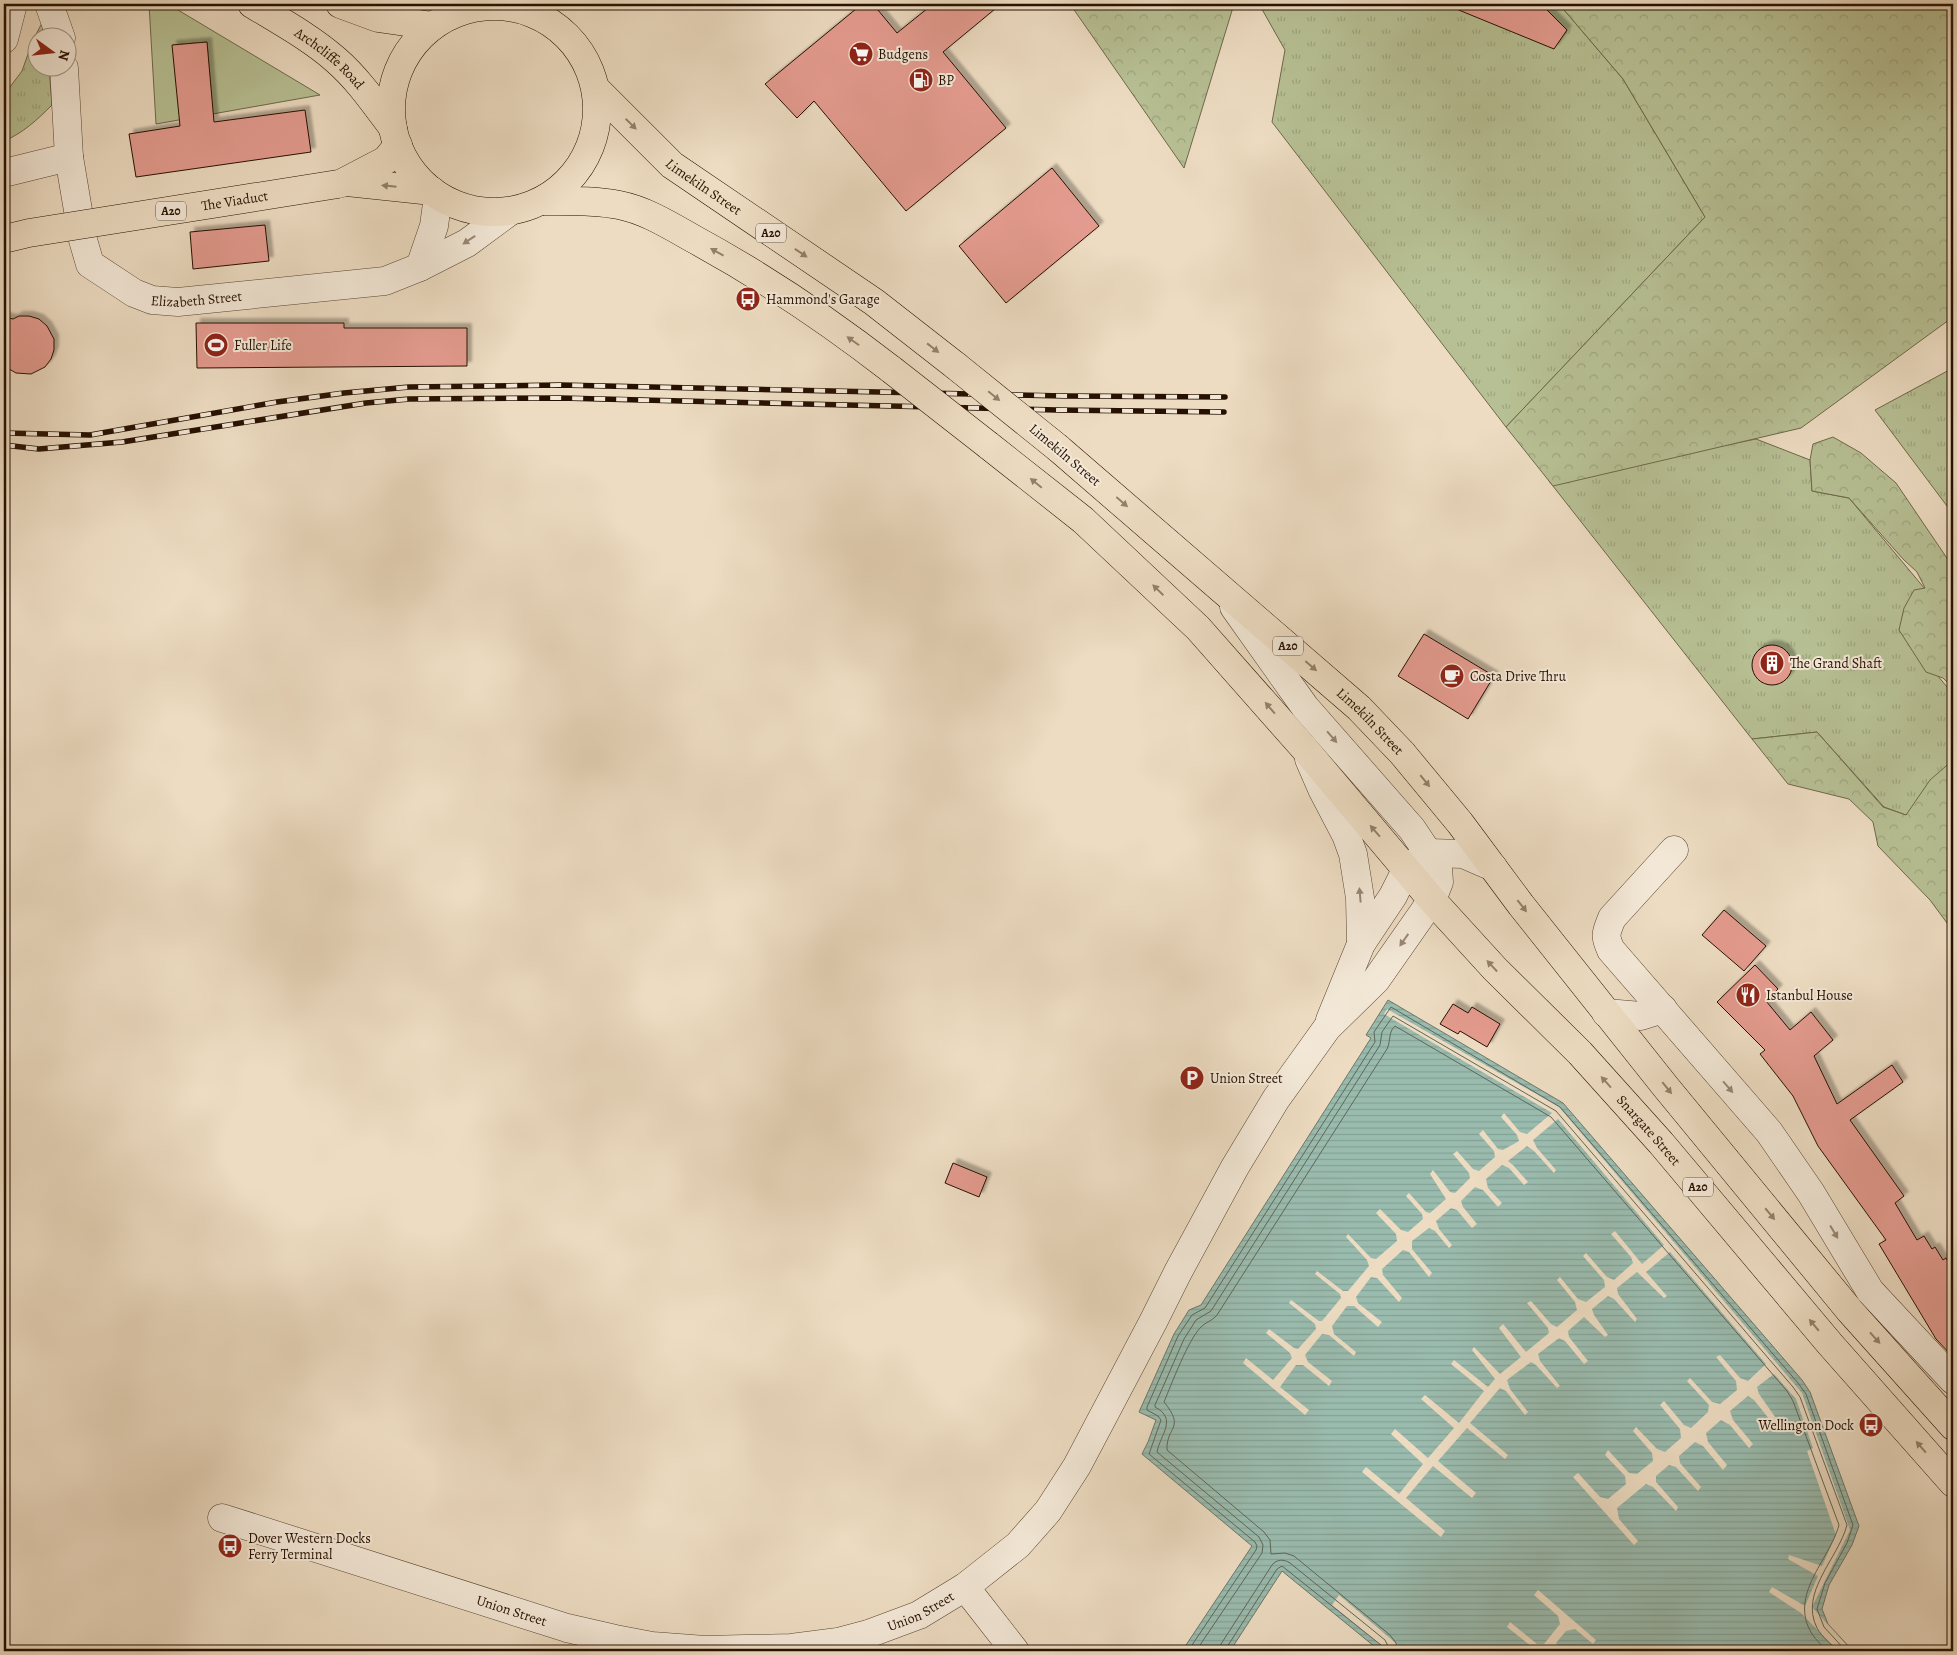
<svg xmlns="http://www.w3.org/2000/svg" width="1957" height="1655" viewBox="0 0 1957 1655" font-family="Alegreya,serif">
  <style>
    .grass { fill: url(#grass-tufts); stroke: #6e684a }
    .forest { fill: url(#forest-crowns); stroke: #6e684a }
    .garden { fill: #b7c094; stroke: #6e684a; fill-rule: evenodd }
    .water { fill: url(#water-rules); stroke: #6c7769 }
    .pier { fill: #eddcc2 }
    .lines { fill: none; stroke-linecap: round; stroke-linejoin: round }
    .shore { stroke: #606658; stroke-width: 1 }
    .building { fill: #e49b8f; stroke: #261000; filter: url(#shadow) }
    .street-casing { stroke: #584330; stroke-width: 29 }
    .highway-casing { stroke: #261000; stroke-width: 29 }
    .street { stroke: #f3e8d7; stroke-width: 28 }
    .highway { stroke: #eddcc2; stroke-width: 28 }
    .rail-casing { stroke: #261000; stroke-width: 5.5 }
    .rail { stroke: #f3e8d7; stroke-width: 4; stroke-dasharray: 11; stroke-linecap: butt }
    .highway-bridge-casing { stroke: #261000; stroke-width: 29; stroke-linecap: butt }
    .highway-bridge { stroke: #eddcc2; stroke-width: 28 }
    .oneway { fill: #93806b }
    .oneway2 { fill: #978776 }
    .labels { text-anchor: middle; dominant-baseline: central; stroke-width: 4; stroke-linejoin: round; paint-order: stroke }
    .shield { fill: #f3e8d7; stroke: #645140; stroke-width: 1 }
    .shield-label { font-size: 12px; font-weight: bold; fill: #261000 }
    .poi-label { font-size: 14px; fill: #261000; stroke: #f3e8d7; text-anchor: start }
    .street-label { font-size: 14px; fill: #261000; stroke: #f3e8d7 }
  </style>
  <defs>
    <pattern id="grass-tufts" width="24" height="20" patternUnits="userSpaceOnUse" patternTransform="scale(1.25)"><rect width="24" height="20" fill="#b7c094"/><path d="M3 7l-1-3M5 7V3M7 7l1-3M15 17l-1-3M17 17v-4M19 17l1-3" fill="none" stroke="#9da47e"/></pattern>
    <pattern id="forest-crowns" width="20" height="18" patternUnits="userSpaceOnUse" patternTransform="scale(1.25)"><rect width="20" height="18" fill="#b7c094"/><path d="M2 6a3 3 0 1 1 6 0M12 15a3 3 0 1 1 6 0" fill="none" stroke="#9da47e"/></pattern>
    <pattern id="water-rules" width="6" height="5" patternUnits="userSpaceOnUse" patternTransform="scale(1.25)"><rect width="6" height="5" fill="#9abcaf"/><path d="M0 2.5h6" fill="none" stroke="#85a195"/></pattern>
    <filter id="shadow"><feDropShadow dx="4.5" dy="-4.5" stdDeviation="1" flood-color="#0004"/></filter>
  </defs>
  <rect width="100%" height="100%" fill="#eddcc2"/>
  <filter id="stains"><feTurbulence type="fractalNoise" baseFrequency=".004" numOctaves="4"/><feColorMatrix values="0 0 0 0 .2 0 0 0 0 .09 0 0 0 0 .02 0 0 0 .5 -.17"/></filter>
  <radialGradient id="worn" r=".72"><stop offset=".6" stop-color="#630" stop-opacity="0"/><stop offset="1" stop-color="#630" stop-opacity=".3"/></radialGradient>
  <!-- grass -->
  <path class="grass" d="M1259 4H1559L1623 79 1705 217 1506 427 1272 122 1285 50Z
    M42 23 44 37 38 38V68H49L52 105C37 120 23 133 4 141V95L22 71 33 40Z
    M1953 368V514L1875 410Z
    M1756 439 1810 460 1812 491 1849 498 1925 589 1899 630 1953 694V771L1906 815 1884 807 1817 732 1752 739 1549 481Z"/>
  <!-- forest -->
  <path class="forest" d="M1070 4H1234L1184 168Z
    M1559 4H1953V317L1801 428 1553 486 1506 427 1705 217 1623 79Z
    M1833 437 1861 453 1896 483 1953 567V688L1943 678 1926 672 1899 630 1904 608 1914 590 1925 588 1917 572 1903 559 1849 498 1812 491 1810 460 1813 444Z
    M1817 732 1883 807 1906 815 1930 780 1953 760V928L1950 927 1930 900 1878 846 1873 822 1849 799 1788 784 1752 739Z"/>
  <!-- garden -->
  <path class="garden" d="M149 4H168L320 95 156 124ZM207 42 212 106 173 45Z"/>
  <!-- water -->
  <path class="water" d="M1388 1000 1563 1103 1802 1380 1810 1392 1859 1526 1852 1545 1829 1585 1822 1609 1828 1624 1853 1651H1380L1282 1571 1230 1651H1182L1252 1546 1142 1454 1148 1442 1156 1420 1139 1412 1174 1334 1189 1310 1201 1305 1371 1038 1366 1035Z"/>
  <!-- pier -->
  <path class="pier" d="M1387 1009 1559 1107 1802 1393 1850 1530 1812 1607 1852 1651H1838L1801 1613 1769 1592 1772 1587 1805 1606 1818 1576 1788 1559 1789 1555 1822 1566 1836 1535 1807 1451 1813 1448 1796 1399 1774 1374 1757 1387 1759 1394 1778 1421 1774 1425 1754 1400 1748 1396 1730 1411 1733 1420 1753 1444 1749 1448 1730 1425 1721 1420 1706 1433 1708 1442 1727 1465 1723 1470 1703 1446 1695 1442 1679 1456 1680 1463 1701 1487 1698 1491 1676 1467 1669 1465 1656 1476V1482L1678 1507 1676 1511 1653 1487 1646 1484 1617 1508 1619 1519 1638 1541 1634 1545 1573 1477 1578 1473 1600 1497 1608 1499 1626 1484 1625 1476 1605 1455 1608 1450 1629 1473 1637 1474 1653 1461 1652 1453 1633 1431 1636 1427 1657 1449 1665 1452 1681 1438 1680 1429 1660 1405 1664 1401 1684 1425 1691 1428 1708 1412 1709 1405 1687 1381 1690 1378 1712 1402 1720 1404 1737 1390 1736 1381 1716 1357 1720 1355 1740 1378 1748 1381 1766 1364 1670 1252 1646 1272 1667 1296 1664 1298 1637 1272 1617 1288 1618 1294 1637 1319 1635 1322 1614 1299 1608 1296 1592 1309 1594 1315 1608 1335 1605 1337 1584 1317 1568 1331 1569 1337 1588 1361 1584 1364 1565 1341 1559 1338 1538 1354 1540 1361 1560 1386 1557 1388 1536 1365 1531 1362 1507 1380 1510 1389 1528 1412 1525 1415 1506 1391 1500 1388 1470 1423 1508 1455 1505 1459 1467 1428 1438 1461 1476 1493 1472 1498 1433 1466 1406 1498 1445 1531 1441 1537 1362 1472 1366 1467 1399 1494 1423 1464 1391 1434 1395 1429 1428 1458 1454 1428 1421 1399 1425 1395 1459 1423 1484 1391 1451 1364 1454 1360 1488 1387 1495 1379 1472 1350 1474 1347 1500 1374 1521 1357 1499 1328 1503 1324 1526 1352 1549 1333 1548 1328 1527 1303 1531 1301 1551 1324 1557 1327 1577 1310 1575 1302 1557 1280 1560 1277 1578 1299 1586 1302 1605 1287 1604 1280 1583 1256 1586 1253 1607 1277 1614 1280 1633 1263 1631 1257 1611 1234 1615 1231 1642 1264 1664 1245 1558 1119 1533 1140 1537 1148 1556 1170 1554 1173 1534 1151 1527 1146 1508 1161 1513 1165 1528 1182 1524 1185 1509 1168 1502 1165 1486 1179 1488 1188 1502 1203 1498 1207 1483 1190 1475 1187 1461 1201 1463 1207 1477 1224 1472 1228 1457 1210 1451 1208 1436 1221 1439 1229 1452 1245 1449 1248 1435 1231 1429 1228 1412 1241V1249L1432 1273 1429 1277 1409 1252 1403 1250 1382 1269 1383 1275 1402 1298 1399 1302 1377 1278 1371 1277 1356 1297 1358 1303 1382 1322 1378 1327 1354 1306H1347L1332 1326 1334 1334 1356 1352 1354 1356 1329 1335 1322 1334 1305 1355 1308 1362 1332 1381 1329 1386 1303 1365H1296L1280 1387 1309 1410 1305 1415 1243 1363 1246 1358 1273 1380 1292 1358 1290 1353 1266 1333 1269 1329 1294 1348 1298 1349 1316 1329 1315 1324 1289 1303 1291 1300 1319 1321H1322L1341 1298 1340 1294 1315 1274 1317 1271 1343 1291H1348L1369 1266 1367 1260 1346 1237 1348 1234 1371 1258 1376 1259 1397 1241 1396 1234 1376 1213 1380 1209 1401 1230 1408 1232 1423 1219 1422 1214 1406 1196 1409 1193 1426 1212 1430 1213 1446 1199 1430 1174 1433 1170 1450 1192 1455 1193 1470 1178 1469 1173 1453 1154 1457 1151 1473 1169 1479 1171 1495 1157 1494 1151 1479 1134 1483 1130 1498 1149 1503 1150 1519 1141 1517 1135 1501 1117 1504 1113 1520 1132 1527 1134 1552 1113 1384 1014Z
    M1538 1590 1596 1640 1593 1644 1575 1629 1566 1631 1556 1643 1561 1651H1534L1531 1646 1507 1627 1510 1622 1537 1644H1544L1560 1624 1558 1616 1534 1595Z
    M1339 1595 1405 1651H1388L1332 1605Z"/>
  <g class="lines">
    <!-- shore -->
    <path class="shore" d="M1188 1651 1256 1550 1257 1546 1255 1542 1149 1454 1161 1420 1158 1416 1147 1410V1407L1178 1336 1192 1315 1205 1308 1375 1042 1374 1032 1391 1007 1560 1107 1798 1383 1806 1394 1853 1525 1847 1543 1825 1583 1817 1609 1824 1627 1846 1651
      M1196 1651 1262 1553 1263 1545 1259 1537 1157 1452C1160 1435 1178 1419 1155 1407V1405L1184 1339 1196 1320 1211 1311 1380 1045 1382 1032 1393 1016 1556 1111 1793 1387 1800 1397 1847 1525C1838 1559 1799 1592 1817 1628 1822 1637 1831 1644 1838 1651
      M1220 1651 1221 1644 1272 1565C1277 1559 1284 1559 1290 1563L1385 1640 1388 1646 1389 1651
      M1226 1651 1227 1647 1277 1569 1282 1566 1381 1645 1383 1651
      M1397 1651 1396 1643 1390 1635 1294 1556 1285 1553 1271 1554 1270 1540 1264 1532 1167 1450C1166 1426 1186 1429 1164 1402 1172 1383 1188 1340 1201 1327 1206 1322 1212 1321 1217 1315L1387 1049C1391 1041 1388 1032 1395 1026L1551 1117 1787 1391 1793 1401 1839 1525C1829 1561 1788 1595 1812 1634 1816 1640 1822 1646 1828 1651"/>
  </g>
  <!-- building -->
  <path class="building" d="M862 4H873L897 33 933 4H1001L943 52 1006 128 906 211 814 101 797 118 765 84Z
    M1444 4H1541L1567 30 1554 49Z
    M207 42 214 122 305 110 311 152 136 177 129 134 180 126 172 45Z
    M1052 168 1099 226 1006 303 959 246Z
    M265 225 269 261 193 269 190 232Z
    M19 316H29L39 319 47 326 54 339V350L51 359 45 367 31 374 16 373 4 366V317L13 319Z
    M196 323H344V328H467V366L197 368Z
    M1424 634 1494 676 1468 719 1398 676Z
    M1752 665a20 20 0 1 1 40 0a20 20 0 1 1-40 0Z
    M1724 910 1766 946 1744 971 1702 935Z
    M1755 965 1778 989 1766 1001 1790 1030 1811 1012 1833 1040 1814 1056 1837 1104 1892 1065 1903 1082 1850 1120 1904 1196 1895 1203 1917 1240 1924 1236 1932 1249 1935 1247 1943 1260 1946 1258 1953 1270V1357L1936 1339 1879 1244 1886 1240 1818 1146 1793 1096 1760 1054 1765 1050 1717 1002Z
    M1453 1004 1468 1013 1472 1007 1500 1024 1487 1047 1460 1031 1458 1034 1440 1024Z
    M953 1163 987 1177 979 1197 945 1183Z"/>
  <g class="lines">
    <defs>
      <g id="street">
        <path d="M49 4 61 38"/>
        <path d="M4 39 13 4"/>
        <path id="s1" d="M64 68 69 157 83 240 90 264 134 293 152 300 178 302 385 281 420 267 467 243 509 212"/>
        <path d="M4 173 69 157"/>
        <path d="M420 267 434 226 438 196"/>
        <path d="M1309 759 1322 789 1346 835 1353 854 1360 898 1361 944"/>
        <path d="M1674 850 1612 918C1606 933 1604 935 1611 950L1769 1132 1811 1193 1870 1291 1953 1380"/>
        <path d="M1606 1013 1641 1016 1663 1009"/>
        <path d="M1330 1020 1361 944 1393 896 1407 868 1429 853 1463 854 1493 867"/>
        <path id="s2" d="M222 1518 567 1628 615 1639 652 1646 705 1650 791 1648 838 1642 868 1634 919 1615 965 1587 1018 1545 1048 1511 1077 1466 1153 1322 1178 1272 1235 1167 1276 1099 1327 1028 1376 980 1432 900 1439 882 1438 868 1412 829 1305 707 1234 607"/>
        <path d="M965 1587 1015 1651"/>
      </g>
      <g id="highway">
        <path id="s3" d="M252 4C280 21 311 38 336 60 358 79 375 104 393 128"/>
        <path d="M340 4 378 18 433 26"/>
        <circle cx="494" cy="109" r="103"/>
        <path id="s4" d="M596 89 672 165 874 302 956 366"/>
        <path d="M347 182 432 191"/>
        <path d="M342 183 386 160 398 145"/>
        <path d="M543 201C568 201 594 200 619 205 645 210 669 225 692 238 762 276 829 321 892 370"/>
        <path id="s5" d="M988 445 1083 520 1198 628 1304 748 1432 900 1495 969 1580 1053 1661 1143 1830 1344 1953 1483"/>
        <path id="s6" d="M1058 448 1359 708 1402 753 1460 823 1521 905 1665 1086 1850 1311 1953 1426"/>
      </g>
    </defs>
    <!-- street casing -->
    <use href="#street" class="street-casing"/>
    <!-- highway casing -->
    <use href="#highway" class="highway-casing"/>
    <!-- street -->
    <use href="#street" class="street"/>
    <!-- highway -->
    <use href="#highway" class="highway"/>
    <defs>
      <path id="rail" d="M4 433 90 435 277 402 344 393 409 387 560 385 1065 396 1225 397
        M4 445 39 449 122 442 366 403 409 399 560 398 1057 410 1224 412"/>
    </defs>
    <!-- rail casing -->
    <use href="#rail" class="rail-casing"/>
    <!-- rail -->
    <use href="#rail" class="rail"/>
    <defs>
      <g id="highway-bridge">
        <path id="s7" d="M4 239 29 233 338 184"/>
        <path d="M956 366 1058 448"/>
        <path d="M892 370 988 445"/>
      </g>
    </defs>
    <!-- highway-bridge casing -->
    <use href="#highway-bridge" class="highway-bridge-casing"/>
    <!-- highway-bridge -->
    <use href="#highway-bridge" class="highway-bridge"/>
  </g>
  <!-- one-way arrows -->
  <defs><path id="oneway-solid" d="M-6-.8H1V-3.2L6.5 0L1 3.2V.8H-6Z" transform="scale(1.25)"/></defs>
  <g class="oneway">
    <use href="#oneway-solid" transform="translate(631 124) rotate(44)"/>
    <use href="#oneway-solid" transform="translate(389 186) rotate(-174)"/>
    <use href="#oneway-solid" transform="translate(717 252) rotate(-151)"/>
    <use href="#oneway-solid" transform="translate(801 253) rotate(34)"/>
    <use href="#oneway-solid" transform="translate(853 341) rotate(-145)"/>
    <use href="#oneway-solid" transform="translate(933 348) rotate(38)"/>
    <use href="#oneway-solid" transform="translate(994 396) rotate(39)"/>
    <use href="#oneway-solid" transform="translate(1036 483) rotate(-141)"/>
    <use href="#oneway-solid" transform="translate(1122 502) rotate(41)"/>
    <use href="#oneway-solid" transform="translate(1158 590) rotate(-136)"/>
    <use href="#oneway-solid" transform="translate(1311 666) rotate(41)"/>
    <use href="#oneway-solid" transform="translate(1270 708) rotate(-131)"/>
    <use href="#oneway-solid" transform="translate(1425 781) rotate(51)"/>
    <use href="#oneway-solid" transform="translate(1375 831) rotate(-131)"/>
    <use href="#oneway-solid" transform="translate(1522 906) rotate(52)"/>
    <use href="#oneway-solid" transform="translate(1492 966) rotate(-133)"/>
    <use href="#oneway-solid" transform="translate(1606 1082) rotate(-132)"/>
    <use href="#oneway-solid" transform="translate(1667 1088) rotate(51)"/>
    <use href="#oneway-solid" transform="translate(1770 1214) rotate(50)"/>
    <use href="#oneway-solid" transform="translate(1814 1325) rotate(-130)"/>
    <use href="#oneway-solid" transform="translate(1875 1338) rotate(48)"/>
    <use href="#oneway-solid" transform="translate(1921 1447) rotate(-131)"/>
  </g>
  <g class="oneway2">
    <use href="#oneway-solid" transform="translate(469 240) rotate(146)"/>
    <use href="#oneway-solid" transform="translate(1332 737) rotate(49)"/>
    <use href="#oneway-solid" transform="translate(1360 895) rotate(-95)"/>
    <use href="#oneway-solid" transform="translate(1404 940) rotate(125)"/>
    <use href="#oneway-solid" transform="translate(1728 1087) rotate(49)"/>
    <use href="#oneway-solid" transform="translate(1834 1232) rotate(59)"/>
  </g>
  <!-- icons -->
  <defs>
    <symbol id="supermarket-disc" viewBox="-11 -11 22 22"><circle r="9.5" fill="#8f2418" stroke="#f3e8d7"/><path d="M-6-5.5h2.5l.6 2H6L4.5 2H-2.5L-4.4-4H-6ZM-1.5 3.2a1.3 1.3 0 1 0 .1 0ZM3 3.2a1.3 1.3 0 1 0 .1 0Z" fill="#fff"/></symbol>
    <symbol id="fuel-disc" viewBox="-11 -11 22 22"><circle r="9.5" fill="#8f2418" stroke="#f3e8d7"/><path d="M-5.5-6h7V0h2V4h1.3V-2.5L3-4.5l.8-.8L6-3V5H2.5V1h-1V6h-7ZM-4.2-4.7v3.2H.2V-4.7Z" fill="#fff"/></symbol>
    <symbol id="bus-disc" viewBox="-11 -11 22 22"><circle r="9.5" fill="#8f2418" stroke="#f3e8d7"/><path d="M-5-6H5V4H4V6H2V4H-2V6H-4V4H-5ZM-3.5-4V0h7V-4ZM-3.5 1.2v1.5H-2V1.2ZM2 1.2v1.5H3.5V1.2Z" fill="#fff"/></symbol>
    <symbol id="stadium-disc" viewBox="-11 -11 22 22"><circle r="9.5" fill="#8f2418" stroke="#f3e8d7"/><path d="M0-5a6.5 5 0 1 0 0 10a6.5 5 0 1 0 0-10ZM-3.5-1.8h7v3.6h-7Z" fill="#fff"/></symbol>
    <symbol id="building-disc" viewBox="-11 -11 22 22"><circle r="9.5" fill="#8f2418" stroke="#f3e8d7"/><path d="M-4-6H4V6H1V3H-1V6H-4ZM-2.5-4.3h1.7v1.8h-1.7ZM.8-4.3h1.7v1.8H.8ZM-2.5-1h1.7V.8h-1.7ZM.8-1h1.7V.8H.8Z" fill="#fff"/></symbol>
    <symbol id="cafe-disc" viewBox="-11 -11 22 22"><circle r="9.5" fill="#8f2418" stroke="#f3e8d7"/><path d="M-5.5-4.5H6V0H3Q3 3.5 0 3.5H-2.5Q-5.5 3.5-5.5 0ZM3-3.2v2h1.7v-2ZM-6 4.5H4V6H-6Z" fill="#fff"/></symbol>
    <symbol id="restaurant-disc" viewBox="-11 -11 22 22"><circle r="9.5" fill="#8f2418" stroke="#f3e8d7"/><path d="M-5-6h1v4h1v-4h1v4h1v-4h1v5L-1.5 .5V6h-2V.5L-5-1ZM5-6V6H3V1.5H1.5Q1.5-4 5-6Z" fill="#fff"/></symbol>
    <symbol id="parking-disc" viewBox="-11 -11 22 22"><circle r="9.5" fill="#8f2418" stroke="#f3e8d7"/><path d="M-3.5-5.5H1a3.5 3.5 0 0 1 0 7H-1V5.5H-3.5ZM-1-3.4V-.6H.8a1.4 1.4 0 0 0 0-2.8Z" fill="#fff"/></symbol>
  </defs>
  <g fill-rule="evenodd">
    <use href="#supermarket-disc" x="847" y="40" width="28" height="28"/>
    <use href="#fuel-disc" x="907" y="66" width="28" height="28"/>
    <use href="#bus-disc" x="734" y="285" width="28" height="28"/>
    <use href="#stadium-disc" x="202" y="331" width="28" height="28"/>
    <use href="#building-disc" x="1758" y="649" width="28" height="28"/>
    <use href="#cafe-disc" x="1438" y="662" width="28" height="28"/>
    <use href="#restaurant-disc" x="1734" y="981" width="28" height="28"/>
    <use href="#parking-disc" x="1178" y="1064" width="28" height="28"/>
    <use href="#bus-disc" x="1857" y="1411" width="28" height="28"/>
    <use href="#bus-disc" x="216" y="1532" width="28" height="28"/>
  </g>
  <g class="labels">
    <!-- shield labels -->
    <g class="shield">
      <rect x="156" y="201.5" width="30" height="19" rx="4"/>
      <rect x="756" y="223.5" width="30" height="19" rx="4"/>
      <rect x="1273" y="636.5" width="30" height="19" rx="4"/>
      <rect x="1683" y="1177.5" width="30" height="19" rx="4"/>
    </g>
    <g class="shield-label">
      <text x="171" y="211">A20</text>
      <text x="771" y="233">A20</text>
      <text x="1288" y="646">A20</text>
      <text x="1698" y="1187">A20</text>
    </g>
    <!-- poi labels -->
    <g class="poi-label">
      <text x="878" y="54">Budgens</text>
      <text x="938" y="80">BP</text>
      <text x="766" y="299">Hammond's Garage</text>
      <text x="234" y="345">Fuller Life</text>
      <text x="1790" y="663">The Grand Shaft</text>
      <text x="1470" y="676">Costa Drive Thru</text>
      <text x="1766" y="995">Istanbul House</text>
      <text x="1210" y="1078">Union Street</text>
      <text x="1854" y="1425" text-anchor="end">Wellington Dock</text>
      <text x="248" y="1538">Dover Western Docks<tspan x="248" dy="16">Ferry Terminal</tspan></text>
    </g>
    <!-- street labels -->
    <g class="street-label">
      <text stroke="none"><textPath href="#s3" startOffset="95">Archcliffe Road</textPath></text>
      <text stroke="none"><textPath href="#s4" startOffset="146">Limekiln Street</textPath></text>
      <text stroke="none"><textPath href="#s7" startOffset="234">The Viaduct</textPath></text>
      <text stroke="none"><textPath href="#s1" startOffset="315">Elizabeth Street</textPath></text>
      <text transform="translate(1065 455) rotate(40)">Limekiln Street</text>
      <text stroke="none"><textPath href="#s6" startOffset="415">Limekiln Street</textPath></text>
      <text stroke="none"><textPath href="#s5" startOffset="954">Snargate Street</textPath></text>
      <text stroke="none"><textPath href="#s2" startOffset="304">Union Street</textPath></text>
      <text stroke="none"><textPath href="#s2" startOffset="724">Union Street</textPath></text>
    </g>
  </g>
  <!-- margin -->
  <rect width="1957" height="1655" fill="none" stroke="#eddcc2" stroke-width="20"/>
  <rect x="5" y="5" width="1947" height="1645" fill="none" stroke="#261000" stroke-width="2.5"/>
  <rect x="10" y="10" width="1937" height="1635" fill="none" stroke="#261000"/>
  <!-- north arrow -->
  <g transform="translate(52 52) rotate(105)"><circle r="24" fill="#f3e8d7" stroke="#a19281"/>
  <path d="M0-4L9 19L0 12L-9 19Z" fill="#8f2418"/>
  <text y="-8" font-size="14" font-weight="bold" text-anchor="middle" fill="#261000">N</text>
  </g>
  <rect width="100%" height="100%" filter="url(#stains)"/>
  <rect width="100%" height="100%" fill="url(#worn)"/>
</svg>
